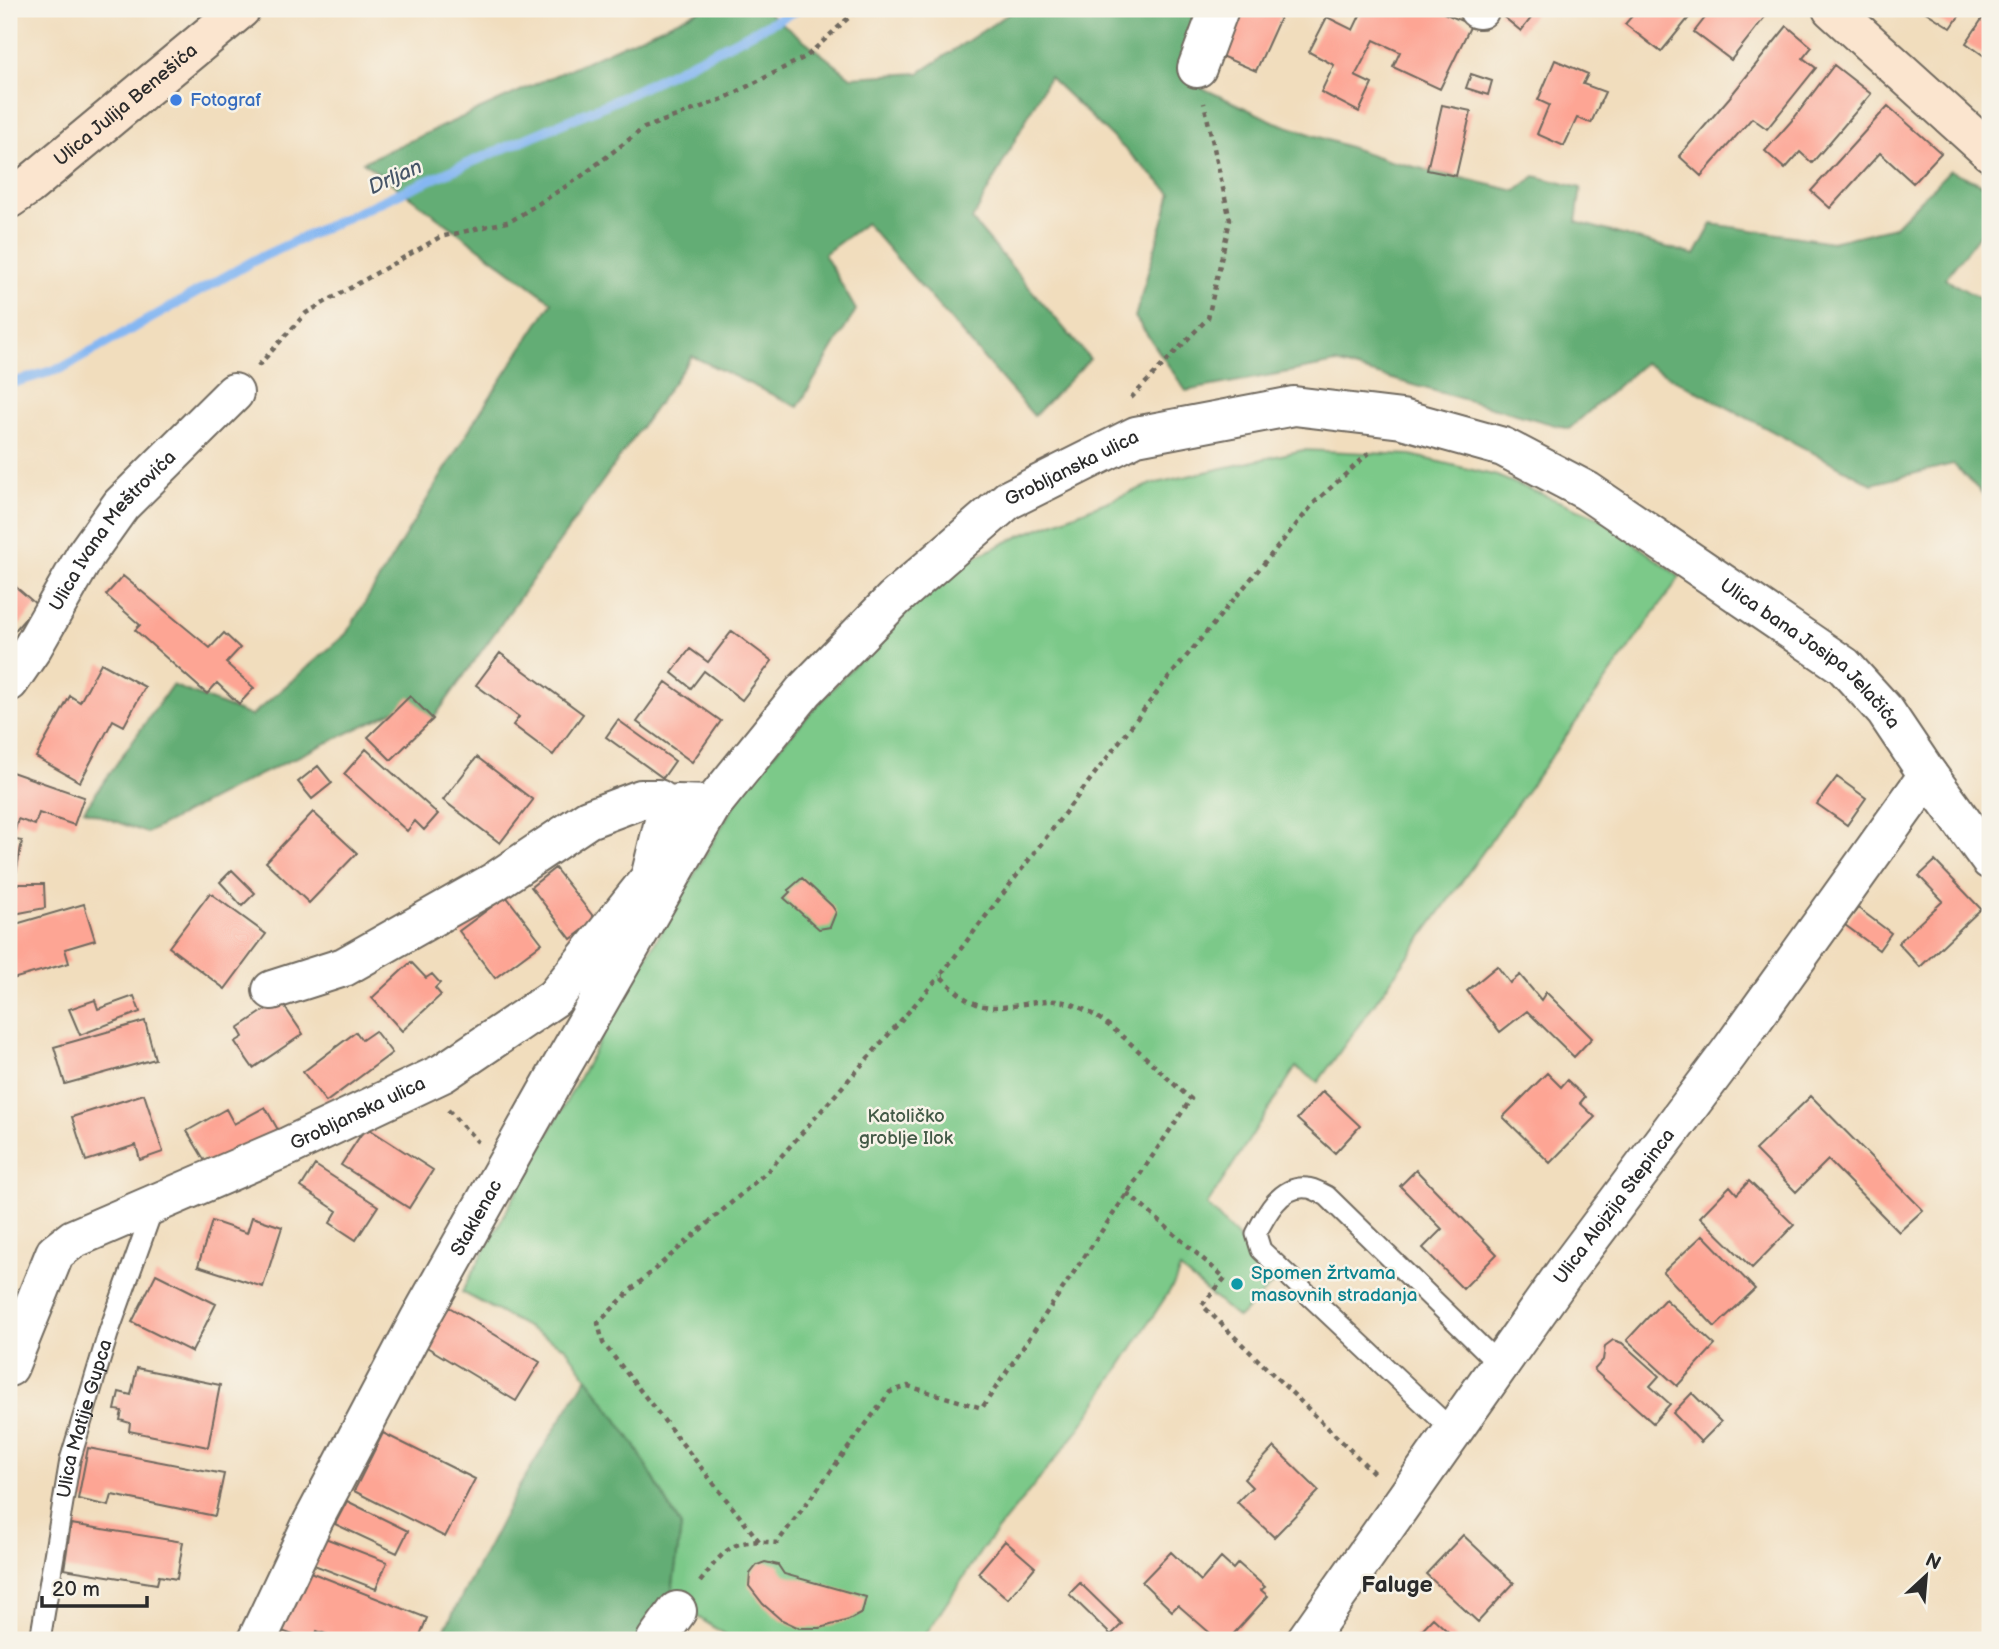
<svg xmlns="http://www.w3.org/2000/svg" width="1999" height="1649" viewBox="0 0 1999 1649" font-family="'Balsamiq Sans',sans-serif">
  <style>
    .green { fill: #7bc989; stroke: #537a5a; stroke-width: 2 }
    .forest { fill: #64ad75; stroke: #486c50; stroke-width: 2 }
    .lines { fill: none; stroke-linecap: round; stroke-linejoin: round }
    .stream { stroke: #85b7f2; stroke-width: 10 }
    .building { fill: #fda594 }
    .service-casing { stroke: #70695e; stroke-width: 23 }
    .minor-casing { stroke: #70695e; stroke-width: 42 }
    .secondary-casing { stroke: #70695e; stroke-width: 42 }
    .path { stroke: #70695e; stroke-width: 4.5; stroke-dasharray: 5 5; stroke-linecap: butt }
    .service { stroke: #fff; stroke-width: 19 }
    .minor { stroke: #fff; stroke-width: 38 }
    .secondary { stroke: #fbe5cf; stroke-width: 38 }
    .shop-dot { fill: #3f7fe0; stroke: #f7f3e8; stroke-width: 2.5 }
    .culture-dot { fill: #0f9aa8; stroke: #f7f3e8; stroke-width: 2.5 }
    .labels { text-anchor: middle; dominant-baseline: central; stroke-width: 5; stroke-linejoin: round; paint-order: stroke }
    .shop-label { font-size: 19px; fill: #366cbe; stroke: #f7f3e8; text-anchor: start }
    .street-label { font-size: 19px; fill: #2b2b2b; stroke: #f7f3e8 }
    .park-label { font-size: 19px; fill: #435a47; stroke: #f7f3e8 }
    .culture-label { font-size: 19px; fill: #0d838f; stroke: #f7f3e8; text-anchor: start }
    .water-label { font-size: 21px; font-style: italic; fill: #465567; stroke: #f7f3e8 }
    .quarter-label { font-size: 23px; font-weight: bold; fill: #2b2b2b; stroke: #f7f3e8 }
  </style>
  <rect width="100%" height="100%" fill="#f7f3e8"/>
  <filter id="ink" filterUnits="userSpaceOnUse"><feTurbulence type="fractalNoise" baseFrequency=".0143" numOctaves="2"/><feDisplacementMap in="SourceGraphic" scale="14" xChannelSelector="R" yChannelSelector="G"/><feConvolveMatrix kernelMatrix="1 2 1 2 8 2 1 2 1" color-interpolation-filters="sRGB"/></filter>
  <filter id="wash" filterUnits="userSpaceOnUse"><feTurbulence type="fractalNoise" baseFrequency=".00686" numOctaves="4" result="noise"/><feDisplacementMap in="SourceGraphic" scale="28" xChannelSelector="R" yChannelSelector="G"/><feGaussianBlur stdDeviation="1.57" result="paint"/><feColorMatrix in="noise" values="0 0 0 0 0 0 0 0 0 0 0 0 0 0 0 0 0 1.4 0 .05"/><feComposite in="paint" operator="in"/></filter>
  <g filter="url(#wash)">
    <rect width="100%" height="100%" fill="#f1ddbd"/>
    <!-- green -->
    <path class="green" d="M1303 450 1411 455 1497 476 1600 518 1680 577 1318 1082 1296 1067 1207 1205 1277 1280 1238 1318 1180 1269 1174 1284 1078 1431 983 1548 922 1640H734L671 1600 681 1527 634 1444 566 1348 462 1292 622 1000 746 784 903 611 964 562 1022 535 1152 484Z"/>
    <!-- forest -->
    <path class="forest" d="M702 9H764L851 77 919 73 1016 9H1204L1183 79 1275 122 1390 161 1516 191 1535 176 1581 188 1576 222 1695 255 1712 224 1832 242 1894 227 1950 170 1990 188V221L1945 279 1990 304V501L1953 464 1872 484 1644 363 1569 429 1336 363 1186 391 1135 317 1171 193 1049 77 972 220 1090 359 1034 416 866 223 824 254 856 310 798 407 692 356 433 719 396 710 257 776 147 833 84 810 172 685 251 716 346 634 475 420 552 302 363 162Z
      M587 1377 634 1444 681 1527 671 1599 656 1640H439L519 1487Z"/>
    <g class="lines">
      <!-- stream -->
      <path class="stream" d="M9 384 62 368 255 260 397 194 621 98 799 9"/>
    </g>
    <g id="blocks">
      <!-- building -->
      <path class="building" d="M1234 9H1284L1256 71 1214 53Z
        M1363 9H1435L1471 25 1440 89 1393 67 1400 52 1374 40 1355 76 1372 84 1359 112 1321 92 1334 65 1309 52 1327 17 1353 30Z
        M1502 9H1538L1521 31 1499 13Z
        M1638 9H1696L1661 52 1625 24Z
        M1712 9H1771L1731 60 1694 32Z
        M1921 9H1964L1951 28Z
        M1988 10 1990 12V60L1966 43Z
        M1787 26 1812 47 1803 58 1816 68 1767 129 1752 118 1701 176 1679 156 1729 98Z
        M1555 60 1588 74 1583 84 1605 92 1591 123 1577 118 1564 146 1537 134 1549 105 1538 100Z
        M1834 65 1871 94 1812 163 1800 152 1785 169 1765 151 1794 118Z
        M1471 74 1492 81 1488 95 1466 88Z
        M1442 105 1471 111 1456 176 1427 170Z
        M1888 106 1941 153 1913 183 1880 153 1830 208 1811 191Z
        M123 576 210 648 224 633 240 648 226 663 254 688 239 704 217 683 207 694 135 630 140 625 106 595Z
        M9 581 37 605 11 635 9 634Z
        M732 631 772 661 742 700 704 671 691 688 672 673 690 649 708 662Z
        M500 653 583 714 553 755 513 725 519 717 476 685Z
        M101 663 145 687 124 726 113 720 80 782 36 757 70 696 80 702Z
        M666 682 721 721 692 762 637 722Z
        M410 696 433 719 391 760 368 737Z
        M618 720 675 761 663 778 606 737Z
        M366 749 438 814 424 830 415 821 407 831 344 774Z
        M477 757 533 800 500 843 443 800Z
        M318 766 332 783 312 799 298 782Z
        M9 771 84 797 74 825 39 813 35 825 18 819 15 830 9 828Z
        M1837 777 1866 798 1847 825 1817 804Z
        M313 812 357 853 309 903 266 862Z
        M9 839 22 841 14 884H44L45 908 9 915Z
        M1935 861 1981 909 1920 967 1898 943 1943 901 1919 876Z
        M555 868 596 920 571 939 531 887Z
        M232 870 255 893 242 906 220 882Z
        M802 878 832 906 836 912 830 927 819 929 784 898 790 892 788 890Z
        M210 893 266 934 225 989 169 947Z
        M506 896 542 943 495 978 459 931Z
        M84 904 95 940 65 949 69 963 9 980V926Z
        M1858 908 1891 933 1879 950 1845 925Z
        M411 962 426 978 432 974 440 983 435 988 441 995 402 1031 372 998Z
        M1497 966 1510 983 1520 975 1541 1000 1546 992 1592 1038 1574 1057 1527 1011 1500 1032 1467 991Z
        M134 996 140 1012 80 1035 69 1009 95 1000 98 1009Z
        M280 1000 303 1034 253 1068 235 1042 243 1037 238 1028Z
        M145 1021 155 1059 65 1084 54 1047Z
        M375 1031 392 1053 326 1102 303 1072 356 1032 362 1040Z
        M1547 1073 1561 1087 1567 1080 1585 1097 1580 1103 1595 1117 1550 1163 1503 1117Z
        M1323 1091 1360 1126 1335 1153 1297 1119Z
        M144 1094 163 1152 140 1160 136 1145 86 1161 72 1117Z
        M1811 1096 1923 1210 1899 1232 1828 1160 1796 1192 1755 1150Z
        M265 1107 281 1135 211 1171 187 1131 226 1109 234 1124Z
        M366 1127 433 1170 409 1208 341 1165Z
        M315 1165 378 1206 356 1240 330 1223 337 1211 301 1187Z
        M1416 1170 1497 1254 1463 1289 1423 1248 1442 1229 1400 1186Z
        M1749 1181 1794 1225 1752 1268 1700 1217 1730 1186 1737 1194Z
        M252 1217 282 1227 263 1287 198 1266 212 1221 247 1233Z
        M1703 1235 1755 1289 1715 1327 1663 1272Z
        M156 1274 216 1304 192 1352 132 1322Z
        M1665 1299 1715 1345 1677 1386 1627 1340Z
        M449 1307 540 1362 516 1401 425 1346Z
        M1613 1340 1622 1343 1659 1376 1650 1386 1670 1404 1653 1423 1594 1370 1603 1360 1605 1346Z
        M137 1368 220 1385 208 1447 129 1431 130 1423 120 1420 122 1411 115 1410 119 1392 131 1395Z
        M1692 1393 1721 1422 1701 1442 1673 1413Z
        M383 1433 475 1479 445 1537 354 1491Z
        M1274 1447 1319 1491 1274 1537 1237 1502 1252 1487 1244 1479Z
        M88 1448 224 1474 215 1516 112 1495 109 1506 78 1499Z
        M347 1501 408 1531 397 1553 335 1524Z
        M71 1524 183 1542 177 1579 159 1576 157 1584 64 1569Z
        M1463 1535 1514 1583 1478 1622 1426 1574Z
        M325 1538 387 1562 376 1589 314 1565Z
        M1005 1541 1035 1567 1008 1599 978 1573Z
        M1171 1552 1201 1581 1221 1558 1233 1569 1238 1563 1265 1587 1261 1590 1268 1596 1228 1640H1218L1178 1605 1172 1611 1142 1582Z
        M765 1562 778 1565 784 1574 866 1597 862 1613 849 1620 820 1628H799L780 1619 763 1604 749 1586 750 1574 757 1565Z
        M305 1570 427 1618 418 1640H343L317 1631 314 1640H306L282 1631Z
        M1080 1583 1122 1624 1111 1635 1069 1594Z
        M1433 1618 1457 1640H1412Z"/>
    </g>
  </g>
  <g filter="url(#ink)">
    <use href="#blocks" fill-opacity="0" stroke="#70695e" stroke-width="2"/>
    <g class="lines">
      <defs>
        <g id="service">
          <path d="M1453 1431 1261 1250 1256 1234C1266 1214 1281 1185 1307 1188 1313 1188 1321 1193 1327 1196L1500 1365"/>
          <path id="s1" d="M40 1640 70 1460 108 1334 154 1206"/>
        </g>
        <g id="minor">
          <path d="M1478 9H1480"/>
          <path d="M1197 68 1219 9"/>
          <path id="s2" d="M9 682 31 650 86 554 121 505 234 393"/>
          <path d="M272 990 344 967 494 882 588 819 641 799H658L672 809"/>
          <path id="s3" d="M9 1367 55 1253 73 1239 289 1146 443 1073 554 998 650 878 665 817 677 804 712 805 804 691 894 599 1008 500 1136 436 1294 406 1402 419 1503 447 1587 491 1844 666 1885 711 1928 775 1990 860"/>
          <path id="s4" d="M257 1640 313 1521 419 1320 556 1076 712 805"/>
          <path d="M656 1640 677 1611"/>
          <path id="s5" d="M1306 1640 1565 1272 1729 1053 1928 775"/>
        </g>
        <g id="secondary">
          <path d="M1832 9 1990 152"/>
          <path id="s6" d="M9 199 28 186 241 9"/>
        </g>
      </defs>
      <!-- service casing -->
      <use href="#service" class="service-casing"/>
      <!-- minor casing -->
      <use href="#minor" class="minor-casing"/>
      <!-- secondary casing -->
      <use href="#secondary" class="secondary-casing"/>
      <!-- path -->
      <path class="path" d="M258 366 306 313 440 237 511 221 579 178 644 128 723 99 807 56 858 9
        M1131 398 1208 318 1230 220 1204 103
        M448 1110 478 1142
        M1127 1193 1225 1278 1202 1305 1376 1475
        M759 1541 603 1343 598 1323 632 1289 769 1170 940 976
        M700 1582C725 1549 732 1537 777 1543L890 1392 908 1386 982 1408 1191 1099C1156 1070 1118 1025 1079 1007 1046 991 1017 1012 984 1006 966 1003 952 987 940 976L1165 682 1315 502 1369 453"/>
      <!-- service -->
      <use href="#service" class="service"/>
      <!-- minor -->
      <use href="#minor" class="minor"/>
      <!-- secondary -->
      <use href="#secondary" class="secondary"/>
    </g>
  </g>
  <!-- markers -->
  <circle class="shop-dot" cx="176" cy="100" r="7"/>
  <circle class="culture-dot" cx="1237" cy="1284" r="7"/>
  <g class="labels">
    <!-- shop labels -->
    <g class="shop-label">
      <text x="190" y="100">Fotograf</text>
    </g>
    <!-- street labels -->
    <g class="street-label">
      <text stroke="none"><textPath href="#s6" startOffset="150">Ulica Julija Benešića</textPath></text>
      <text stroke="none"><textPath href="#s3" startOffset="1452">Grobljanska ulica</textPath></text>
      <text stroke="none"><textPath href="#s2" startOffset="184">Ulica Ivana Meštrovića</textPath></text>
      <text stroke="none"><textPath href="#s3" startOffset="2270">Ulica bana Josipa Jelačića</textPath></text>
      <text stroke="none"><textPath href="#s3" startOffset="457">Grobljanska ulica</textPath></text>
      <text stroke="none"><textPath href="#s5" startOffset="532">Ulica Alojzija Stepinca</textPath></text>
      <text stroke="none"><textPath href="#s4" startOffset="476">Staklenac</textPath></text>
      <text stroke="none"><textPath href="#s1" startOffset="226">Ulica Matije Gupca</textPath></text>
    </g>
    <!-- park labels -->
    <g class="park-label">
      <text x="906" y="1116">Katoličko<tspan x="906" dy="22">groblje Ilok</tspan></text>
    </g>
    <!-- culture labels -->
    <g class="culture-label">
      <text x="1251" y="1273">Spomen žrtvama<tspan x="1251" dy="22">masovnih stradanja</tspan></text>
    </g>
    <!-- water labels -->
    <g class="water-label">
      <text transform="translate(395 177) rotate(-24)">Drljan</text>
    </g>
    <!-- quarter labels -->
    <g class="quarter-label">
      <text x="1397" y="1585">Faluge</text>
    </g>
  </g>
  <!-- margin -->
  <rect width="1999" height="1649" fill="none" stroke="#f7f3e8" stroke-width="35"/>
  <!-- north arrow -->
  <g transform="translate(1926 1576) rotate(26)" stroke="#f7f3e8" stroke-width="5" paint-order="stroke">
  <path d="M0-5L12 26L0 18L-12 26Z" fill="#2b2b2b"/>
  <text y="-10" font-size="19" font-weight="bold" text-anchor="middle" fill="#2b2b2b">N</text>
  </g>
  <!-- scale -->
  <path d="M42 1596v10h105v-10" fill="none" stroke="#2b2b2b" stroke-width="3.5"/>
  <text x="52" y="1596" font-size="21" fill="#2b2b2b" stroke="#f7f3e8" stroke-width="5" paint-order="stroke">20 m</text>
</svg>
